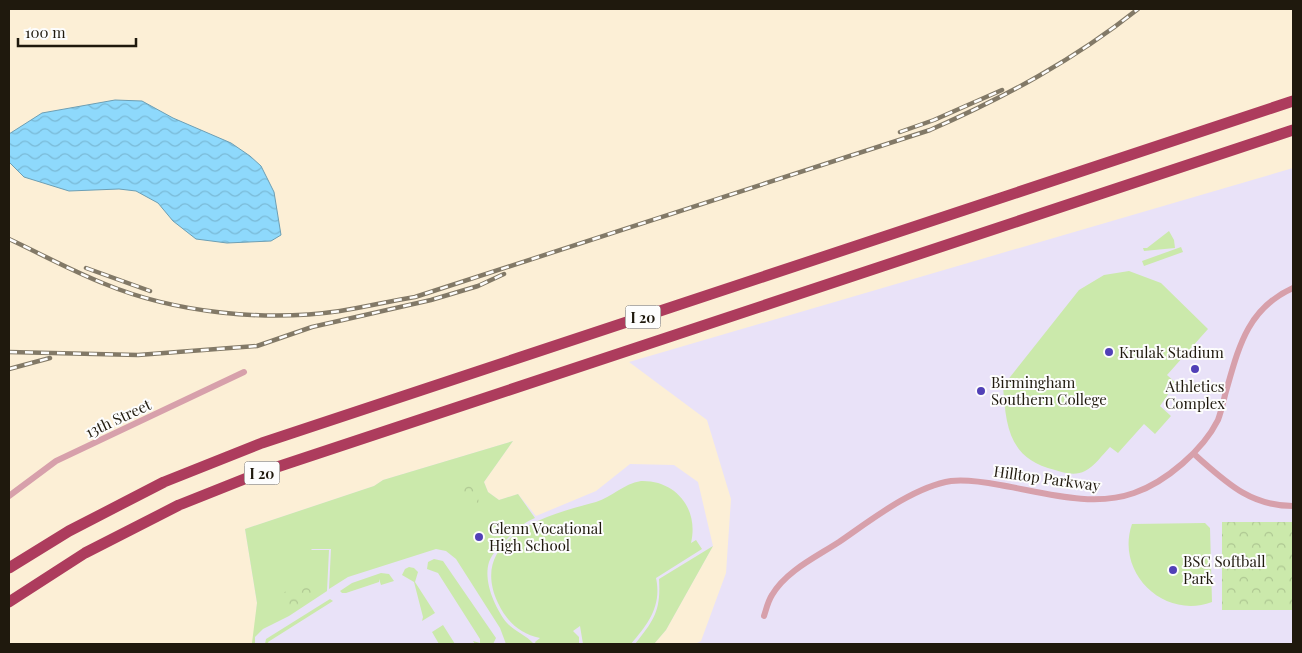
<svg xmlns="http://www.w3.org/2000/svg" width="1302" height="653" viewBox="0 0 1302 653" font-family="'Playfair Display',serif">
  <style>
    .education { fill: #e9e2f8 }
    .green { fill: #cbe9ab }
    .forest { fill: url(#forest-crowns) }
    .water { fill: url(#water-waves); stroke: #6d9fb4 }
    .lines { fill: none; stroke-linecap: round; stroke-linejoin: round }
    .street { stroke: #d7a0ab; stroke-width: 6 }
    .highway { stroke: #ad3c5d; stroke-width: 11 }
    .rail-casing { stroke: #827967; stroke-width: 4.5 }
    .rail { stroke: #fdfdfd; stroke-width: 2.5; stroke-dasharray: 8; stroke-linecap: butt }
    .poi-dot { fill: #5140b7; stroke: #fdfdfd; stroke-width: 2 }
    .labels { text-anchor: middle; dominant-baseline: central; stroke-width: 4; stroke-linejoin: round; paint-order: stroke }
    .shield { fill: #fdfdfd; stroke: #625d55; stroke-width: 1 }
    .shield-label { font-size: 14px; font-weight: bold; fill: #1f190d }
    .poi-label { font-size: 15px; fill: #1f190d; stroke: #fdfdfd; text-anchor: start }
    .street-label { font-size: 15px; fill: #1f190d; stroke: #fdfdfd }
  </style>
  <defs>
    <pattern id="forest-crowns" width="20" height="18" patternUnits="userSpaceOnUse" patternTransform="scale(1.25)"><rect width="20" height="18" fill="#cbe9ab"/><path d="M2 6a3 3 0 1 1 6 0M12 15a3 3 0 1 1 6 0" fill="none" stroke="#aec792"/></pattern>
    <pattern id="water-waves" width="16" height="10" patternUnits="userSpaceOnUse" patternTransform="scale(1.25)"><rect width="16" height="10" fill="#8ed9fc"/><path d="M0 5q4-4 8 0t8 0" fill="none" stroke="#7abad7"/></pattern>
  </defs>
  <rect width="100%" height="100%" fill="#fcefd6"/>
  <!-- education -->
  <path class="education" d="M1293 168V644H695L701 641 726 573 731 499 707 420 629 362Z
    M513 441 484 482 488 492 499 500 518 494 536 516 596 491 630 464 674 465 698 482 713 546 666 630 654 644H253L257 603 245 529 374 486 383 480Z"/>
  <!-- green -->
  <path class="green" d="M1169 231 1174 240 1175 248 1144 251 1143 248H1147Z
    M1181 247 1183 252 1144 266 1142 261Z
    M1129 271 1161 283 1208 329 1167 375 1176 383 1160 406 1171 416 1155 434 1144 424 1118 453 1110 447C1103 454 1094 467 1085 471 1076 476 1063 473 1055 470 1009 459 1006 427 1003 386L1079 290 1104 275Z
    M513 441 484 482 488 492 499 500 518 494 535 518C524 522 516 530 508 538 501 545 492 553 489 562 483 581 495 608 507 623 515 632 526 635 534 644H506L500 628 456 559 446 551 436 549 348 577 329 589 331 549H311L312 550H329L327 591 289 616 263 629 255 637V643H252L257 603 245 529 374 486 383 480Z
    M641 481C676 480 699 509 691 543L696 540 702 549 656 578C662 606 648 624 631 644H583L580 626 573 631 579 637V644H536L535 642 540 638C520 634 507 622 498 603 467 537 549 514 596 502 612 497 623 484 641 481Z
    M1205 523 1210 528 1212 602C1164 620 1115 573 1132 524Z
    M713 546 666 630 654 644H635C654 620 661 611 659 579Z
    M434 559 443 561 496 638 493 644H475L473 641 480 643V639L438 573 427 569 428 562Z
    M409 567 414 568 418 572 415 582 435 613 422 621 423 617 414 582 402 575 405 569Z
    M381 573 389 574 394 581 381 585 379 579V582L346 593H342L340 591 352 583Z
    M330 599 333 601 268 642 269 644H265L266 639Z
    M443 625 455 644H439L432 632Z"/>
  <!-- forest -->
  <path class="forest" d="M470 485H474L479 502 467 509C461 505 458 494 460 487Z
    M1222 522H1293V610H1222Z
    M307 580 314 583V593L300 605 291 607 286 602 280 604 277 602 276 597 295 586 303 589Z"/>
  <!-- water -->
  <path class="water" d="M115 100 142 101 173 118 231 143 250 156 261 166 274 192 281 235 271 241 227 243 196 239 173 221 158 203 136 191 119 189 69 191 24 177 9 162V134L42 113Z"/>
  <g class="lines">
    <!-- street -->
    <path class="street" d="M1194 454C1225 481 1249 506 1293 506
      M9 496 56 461 244 372
      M764 616C766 610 768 601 772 595 786 571 816 557 839 542 871 520 913 487 951 481 967 479 984 482 1000 485 1042 492 1092 508 1134 493 1166 482 1203 450 1218 420 1221 412 1223 403 1225 395 1238 350 1246 309 1293 288"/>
    <!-- highway -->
    <path class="highway" d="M9 568 69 531 164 482 262 443 1293 101
      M9 602 85 553 179 505 262 472 1293 130"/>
    <defs>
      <path id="rail" d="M900 132 934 120 1002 90
        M9 239C41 254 72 271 105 284 175 313 266 322 340 311 365 307 390 301 415 297L930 130C1005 97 1074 60 1138 9
        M86 268 150 291
        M9 352 138 355 257 346 312 327 431 300 478 286 504 274
        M9 369 50 358"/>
    </defs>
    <!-- rail casing -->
    <use href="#rail" class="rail-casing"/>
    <!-- rail -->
    <use href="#rail" class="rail"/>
  </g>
  <!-- markers -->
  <g class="poi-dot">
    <circle cx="1109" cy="352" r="5"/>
    <circle cx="1195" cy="369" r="5"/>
    <circle cx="981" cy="391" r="5"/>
    <circle cx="479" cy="537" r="5"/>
    <circle cx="1173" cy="570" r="5"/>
  </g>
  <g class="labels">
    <!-- shield labels -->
    <g class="shield">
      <rect x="625.5" y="305.5" width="35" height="23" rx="4"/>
      <rect x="244.5" y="461.5" width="35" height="23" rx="4"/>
    </g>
    <g class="shield-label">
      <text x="643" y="317">I 20</text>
      <text x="262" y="473">I 20</text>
    </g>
    <!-- poi labels -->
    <g class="poi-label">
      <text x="1119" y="352">Krulak Stadium</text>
      <text x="991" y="382">Birmingham<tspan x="991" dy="17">Southern College</tspan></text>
      <text x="1195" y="386" text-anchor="middle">Athletics<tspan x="1195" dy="17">Complex</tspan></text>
      <text x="489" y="528">Glenn Vocational<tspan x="489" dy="17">High School</tspan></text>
      <text x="1183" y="561">BSC Softball<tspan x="1183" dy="17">Park</tspan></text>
    </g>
    <!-- street labels -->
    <g class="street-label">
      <text transform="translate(118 418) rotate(-25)">13th Street</text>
      <text transform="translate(1047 478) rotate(8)">Hilltop Parkway</text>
    </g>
  </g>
  <!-- border -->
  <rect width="1302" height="653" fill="none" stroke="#1f190d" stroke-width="20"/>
  <!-- scale -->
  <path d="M18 38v8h118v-8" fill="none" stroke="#1f190d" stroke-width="2.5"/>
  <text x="25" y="38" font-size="15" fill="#1f190d" stroke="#fdfdfd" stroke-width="4" paint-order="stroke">100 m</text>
</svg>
